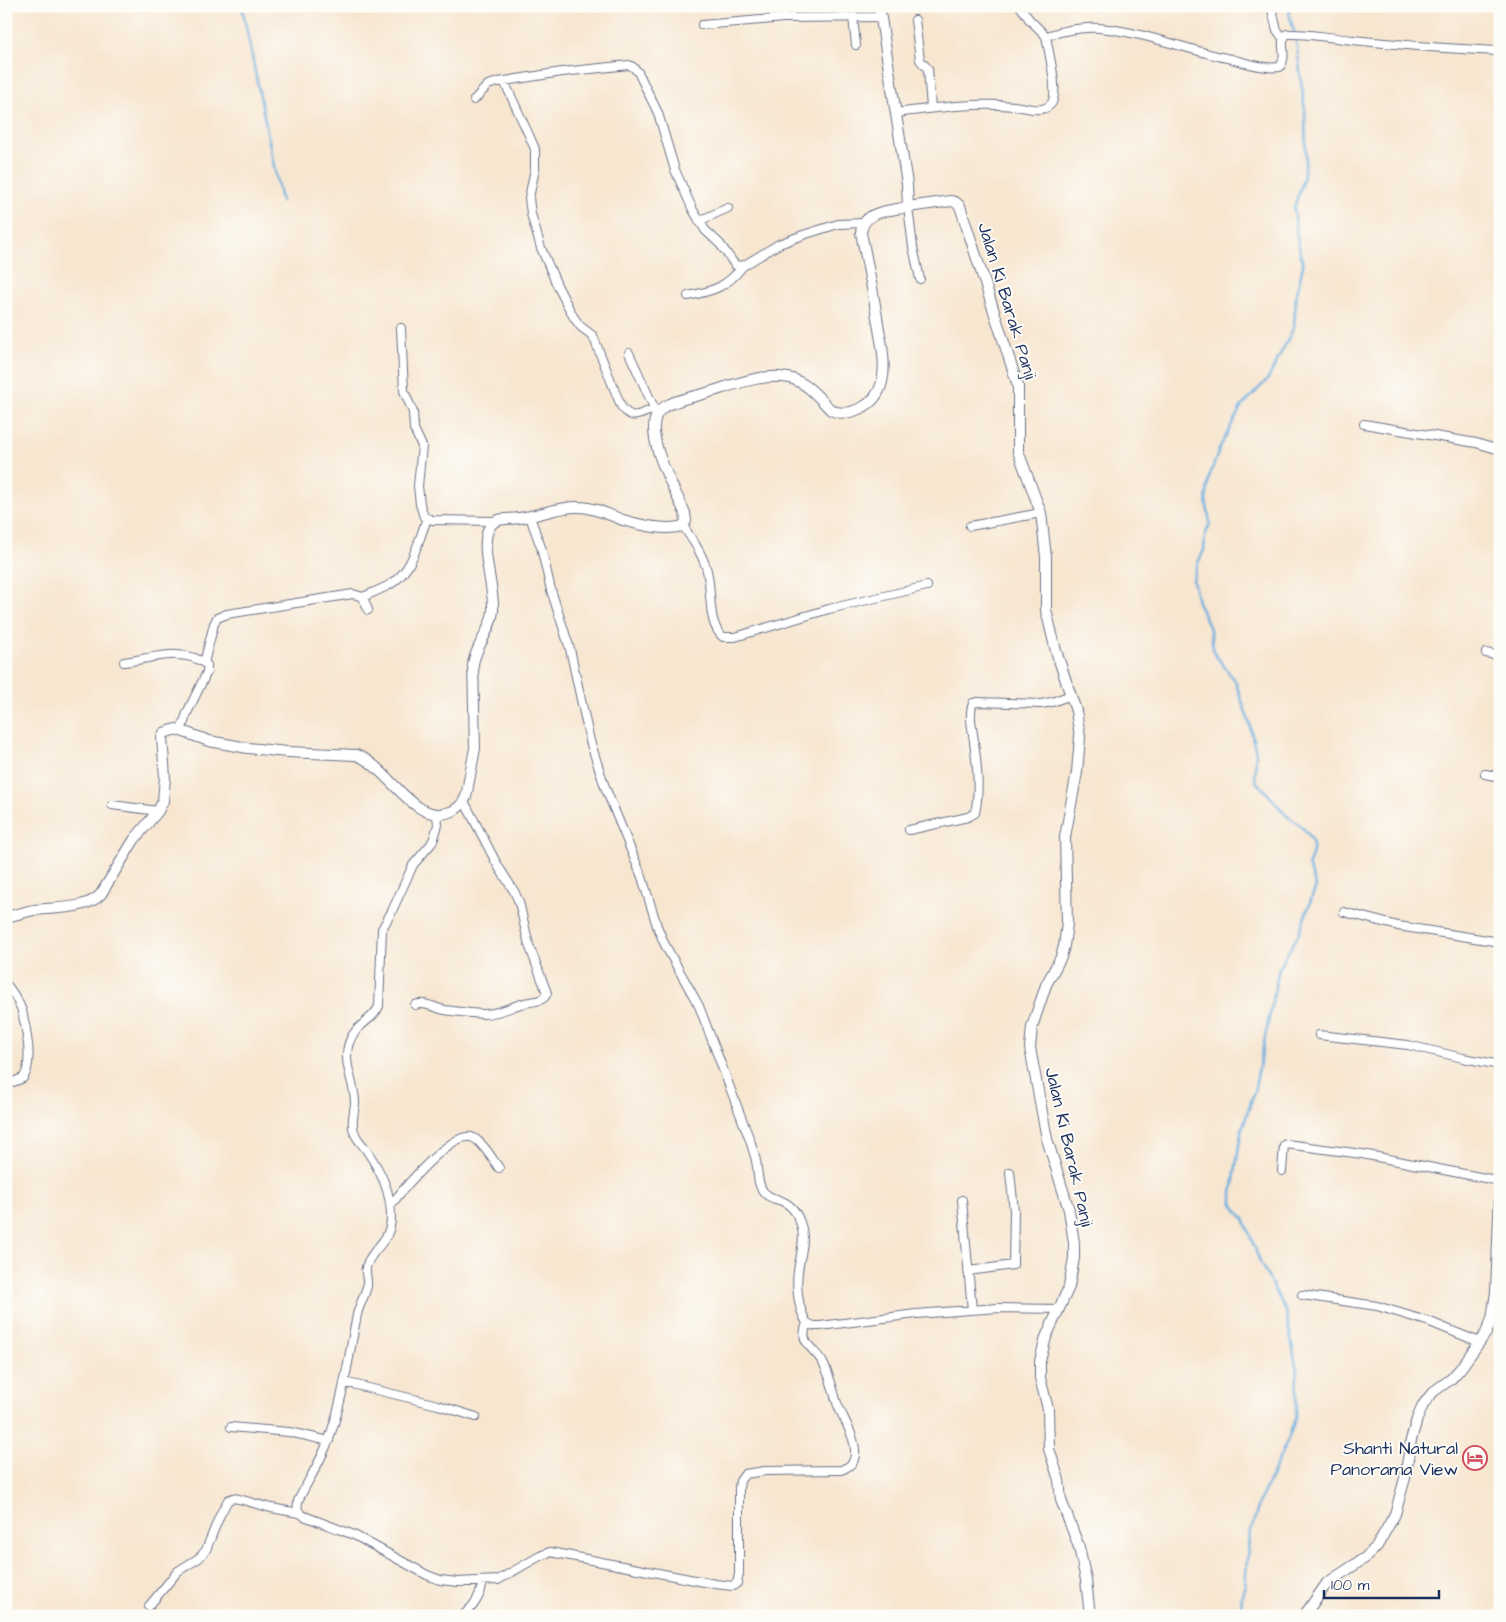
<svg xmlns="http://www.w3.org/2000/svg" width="1506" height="1622" viewBox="0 0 1506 1622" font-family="'Architects Daughter',sans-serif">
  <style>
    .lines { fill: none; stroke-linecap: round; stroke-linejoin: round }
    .stream { stroke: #6aaedf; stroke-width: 2.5 }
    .minor-casing { stroke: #686f86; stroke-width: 10 }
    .tertiary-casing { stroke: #686f86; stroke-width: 12 }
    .minor { stroke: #fff; stroke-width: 8 }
    .tertiary { stroke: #fff; stroke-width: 10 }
    .labels { text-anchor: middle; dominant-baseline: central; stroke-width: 4; stroke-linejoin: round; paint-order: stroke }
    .street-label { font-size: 18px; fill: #1b2f5e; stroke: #fdfcf7 }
    .poi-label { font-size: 18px; fill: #1b2f5e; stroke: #fdfcf7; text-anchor: end }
  </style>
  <rect width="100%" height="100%" fill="#fdfcf7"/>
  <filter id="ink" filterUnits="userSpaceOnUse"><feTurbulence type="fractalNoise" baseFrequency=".02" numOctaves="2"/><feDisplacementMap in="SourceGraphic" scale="10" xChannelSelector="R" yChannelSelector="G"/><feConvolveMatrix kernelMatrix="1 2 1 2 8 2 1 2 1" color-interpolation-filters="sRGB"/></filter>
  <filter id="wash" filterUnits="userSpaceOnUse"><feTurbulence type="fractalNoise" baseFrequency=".0096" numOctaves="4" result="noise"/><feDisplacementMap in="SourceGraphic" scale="20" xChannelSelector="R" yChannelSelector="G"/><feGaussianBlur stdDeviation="1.12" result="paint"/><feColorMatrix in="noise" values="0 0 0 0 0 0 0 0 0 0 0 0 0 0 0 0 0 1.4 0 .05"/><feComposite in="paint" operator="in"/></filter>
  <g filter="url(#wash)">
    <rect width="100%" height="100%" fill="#f7e6d0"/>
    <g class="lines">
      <!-- stream -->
      <path class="stream" d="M242 6 281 201
        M1239 1616 1241 1609 1242 1594 1245 1585 1249 1537 1260 1501 1289 1437 1296 1416 1297 1371 1286 1311 1260 1262 1244 1219 1235 1207 1232 1201V1193L1241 1133 1254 1092 1279 968 1299 933 1316 886 1308 865C1318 847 1313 836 1298 824 1294 820 1289 818 1285 814 1275 803 1267 791 1256 782L1255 775 1256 753 1249 722 1235 681 1214 653 1210 629 1198 602 1193 580 1198 563 1204 550 1205 536 1210 523 1206 500 1207 493 1209 478 1220 447 1241 407 1268 379 1294 327 1296 297 1303 265 1297 237 1294 208 1303 180 1306 158 1305 111 1296 39 1289 13 1290 6"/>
    </g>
  </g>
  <g filter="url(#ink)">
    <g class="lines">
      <defs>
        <path id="minor" d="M1020 6 1029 19 1046 36
          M1271 6 1277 30 1283 38
          M853 17 856 45
          M915 20 920 60 928 69 931 108
          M702 25 784 18 880 17
          M504 81 528 133 535 149V169L529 198 531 214 541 248 557 285 573 316 580 326 593 336 621 406C632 422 639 414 654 409
          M474 100 488 85 498 82 562 72 629 65 633 67 638 72 658 113 675 170 693 210 705 230 720 244 735 265 743 266 779 244 803 235 838 224 864 223
          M895 113C935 108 974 102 1014 106 1025 107 1042 114 1051 104 1060 94 1048 50 1046 36 1062 31 1082 27 1099 28 1144 32 1187 50 1231 59 1247 63 1264 69 1280 67 1289 52 1277 44 1287 34 1309 33 1331 38 1353 40 1402 45 1451 49 1500 51
          M908 207 913 247 920 279
          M699 221 728 208
          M688 296C713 291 727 287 743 266
          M401 328 404 391 413 412 414 429 422 446 418 486 420 504 424 517 433 520 494 521
          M629 353 656 412
          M1364 424 1476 443 1500 450
          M530 517 541 547 551 590 570 649 590 741 605 787 642 877 657 926 665 945 699 1006 751 1143C752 1149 755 1155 756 1161 758 1170 757 1184 763 1191 767 1197 773 1198 779 1200 793 1204 799 1216 802 1229 805 1243 800 1256 798 1271 796 1287 798 1309 807 1323L814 1326H820L916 1314 998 1308 1059 1309
          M683 526C692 539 701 552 706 567 713 587 706 624 723 637H735L829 609 927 586
          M970 526 1041 513
          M363 597C372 593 382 589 391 584 413 570 418 541 427 519
          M1486 653 1500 656
          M124 662C150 659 185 646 207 665V672L187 713 181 731
          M204 663 214 624 217 618 227 614 353 594 363 597 368 610
          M1485 774 1500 777
          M112 805 158 811
          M437 815 438 825 434 838 431 844 413 865 392 911 382 929 379 1006C374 1020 355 1024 349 1043 342 1063 355 1083 355 1103 354 1114 350 1126 356 1136 359 1142 364 1146 367 1151 381 1172 391 1192 391 1217 391 1243 371 1248 366 1267 365 1273 368 1280 367 1286 365 1296 359 1305 357 1315 349 1354 344 1395 331 1433 324 1457 309 1478 298 1501 297 1509 297 1512 304 1516L354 1535 427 1575 440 1580 458 1582 498 1580 540 1556 550 1552 715 1584 733 1586 737 1583 739 1574V1488L740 1481 745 1474 765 1471 841 1470C849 1467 855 1463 855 1454 856 1437 843 1419 837 1403 833 1390 830 1375 823 1363 814 1347 798 1344 807 1323
          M909 830 968 817 975 813C980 791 977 765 974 742 973 730 968 715 973 703L978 702 1041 704 1052 702 1071 695
          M1344 912 1398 926 1500 942
          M6 984C12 991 17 999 21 1008 26 1025 34 1064 23 1078L13 1082 6 1080
          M415 1005C424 1001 435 1008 445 1010 457 1012 471 1013 483 1014 499 1014 510 1007 524 1003 533 1001 544 1002 547 993L529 945 519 902 514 891 498 866 464 801
          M1319 1035 1408 1045 1463 1058 1500 1065
          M1282 1171 1284 1145 1286 1144 1362 1154 1500 1181
          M962 1200 972 1310
          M391 1205C403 1189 450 1133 471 1137 481 1139 493 1160 499 1168
          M968 1271 1013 1265 1014 1211 1010 1172
          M1302 1295 1377 1306 1430 1322 1479 1342
          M344 1382 438 1405 476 1417
          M231 1427 289 1432 329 1441
          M149 1606 178 1571 199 1558 206 1550 220 1515 228 1500 233 1498 239 1499 271 1508 299 1513
          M462 1616C474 1607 481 1596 483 1581"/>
        <path id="tertiary" d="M879 6 907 184 908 207 951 201 955 202 960 206 1018 386V451L1041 513 1046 557V610L1056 651 1076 711 1080 737 1077 772 1065 837 1067 923 1064 946 1061 957 1046 985 1032 1027 1030 1048 1047 1139 1069 1210 1074 1243V1258L1069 1287 1046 1337 1040 1361V1378L1048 1409 1049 1449 1059 1480 1061 1500 1079 1547 1086 1580 1090 1616
          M6 917C14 915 22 913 29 911 50 907 86 911 101 894L134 840 158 811 163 801 165 777 162 737 164 733 176 729 209 741 248 748 287 752 356 755C388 765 413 826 450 812 457 810 463 803 466 797L475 748 473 664C476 645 491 631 493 611 495 588 479 548 489 528 494 516 509 520 519 518 539 516 559 506 579 507 594 507 609 515 623 520 639 525 666 531 683 526L686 521 685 513C675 490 646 441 656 416 659 410 665 406 670 404 681 399 693 397 703 394 728 387 764 372 789 378 807 382 819 398 831 410 841 415 851 413 861 408 872 403 879 394 882 382 886 365 882 346 879 329 874 297 868 265 861 233 863 210 890 211 908 207
          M1304 1616 1327 1583 1365 1558 1377 1546 1395 1514 1405 1478 1411 1440 1417 1419 1423 1405 1433 1392 1451 1379 1460 1369 1486 1333 1492 1319 1496 1292 1500 1191"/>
      </defs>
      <!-- minor casing -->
      <use href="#minor" class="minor-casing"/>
      <!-- tertiary casing -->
      <use href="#tertiary" class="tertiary-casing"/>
      <!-- minor -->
      <use href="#minor" class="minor"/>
      <!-- tertiary -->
      <use href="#tertiary" class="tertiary"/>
    </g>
  </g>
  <!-- icons -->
  <defs>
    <symbol id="hotel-ring" viewBox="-11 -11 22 22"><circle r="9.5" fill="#fdfcf7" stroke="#d1495b" stroke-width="1.5"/><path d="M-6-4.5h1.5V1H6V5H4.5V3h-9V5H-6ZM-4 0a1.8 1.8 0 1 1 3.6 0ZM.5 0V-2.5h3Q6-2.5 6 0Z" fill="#d1495b"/></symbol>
  </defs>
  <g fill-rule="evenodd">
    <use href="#hotel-ring" x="1461" y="1444" width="28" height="28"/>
  </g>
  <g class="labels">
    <!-- street labels -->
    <g class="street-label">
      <text transform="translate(1007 301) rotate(73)">Jalan Ki Barak Panji</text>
      <text transform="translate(1069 1147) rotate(77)">Jalan Ki Barak Panji</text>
    </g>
    <!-- poi labels -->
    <g class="poi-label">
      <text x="1458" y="1448">Shanti Natural<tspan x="1458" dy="21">Panorama View</tspan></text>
    </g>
  </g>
  <!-- margin -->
  <rect width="1506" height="1622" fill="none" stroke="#fdfcf7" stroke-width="25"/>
  <!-- scale -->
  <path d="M1324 1590v8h115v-8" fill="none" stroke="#1b2f5e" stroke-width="2.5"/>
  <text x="1331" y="1590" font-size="15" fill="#1b2f5e" stroke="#fdfcf7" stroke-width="4" paint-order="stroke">100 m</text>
</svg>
